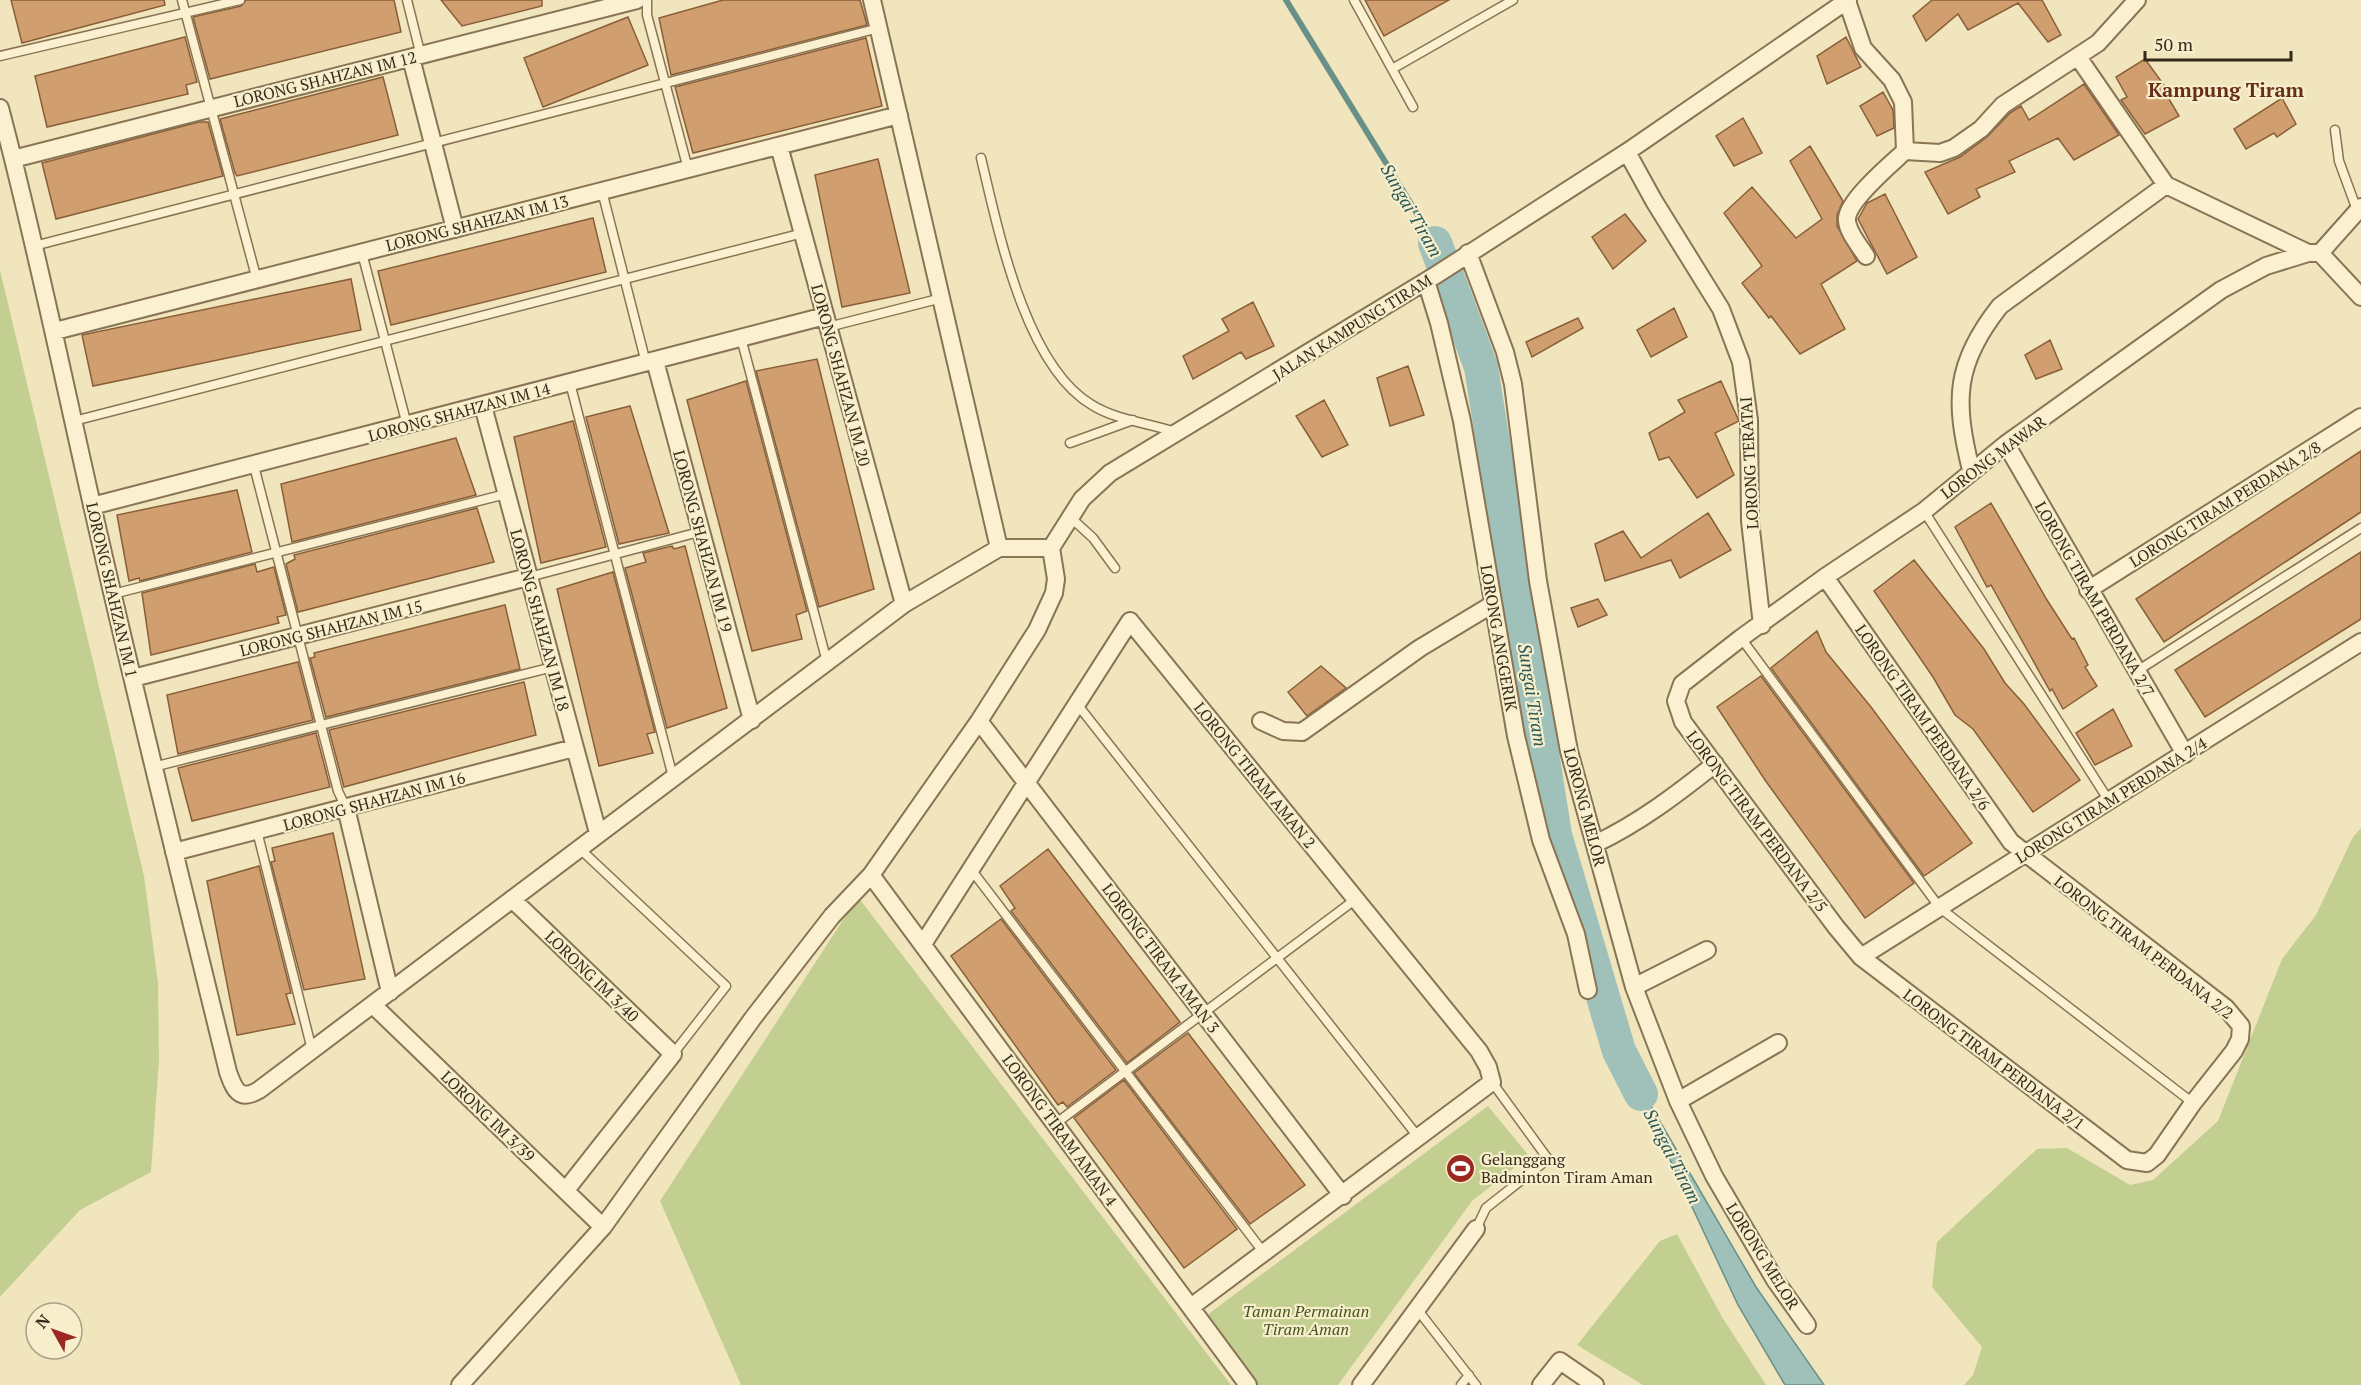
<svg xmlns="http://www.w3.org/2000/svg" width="2361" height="1385" viewBox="0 0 2361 1385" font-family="'PT Serif',serif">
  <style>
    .green { fill: #c3cf90 }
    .water { fill: #a0c1ba; stroke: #688f88; stroke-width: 1.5 }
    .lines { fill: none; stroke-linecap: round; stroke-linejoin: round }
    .stream { stroke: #688f88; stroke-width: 6 }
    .river { stroke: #a0c1ba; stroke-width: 34 }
    .building { fill: #d19f6f; stroke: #895f39; stroke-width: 1.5 }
    .lane-casing { stroke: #897455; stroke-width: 11 }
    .street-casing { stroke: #897455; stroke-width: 20 }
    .lane { stroke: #fbf1d0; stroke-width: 8 }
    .street { stroke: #fbf1d0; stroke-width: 16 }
    .labels { text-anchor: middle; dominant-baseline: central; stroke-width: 4.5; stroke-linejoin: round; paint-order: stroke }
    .street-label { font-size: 16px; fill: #372a1b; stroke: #f7eecc }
    .poi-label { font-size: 16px; fill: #372a1b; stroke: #f7eecc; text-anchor: start }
    .park-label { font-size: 16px; font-style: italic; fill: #445520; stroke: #f7eecc }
    .water-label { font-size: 18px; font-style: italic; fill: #295758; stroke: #f7eecc }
    .quarter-label { font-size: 20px; font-weight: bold; fill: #662e17; stroke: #f7eecc }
  </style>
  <rect width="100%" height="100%" fill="#f0e5bc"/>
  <!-- green -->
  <path class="green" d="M0 270 144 876 158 983 159 1059 151 1172 80 1210 0 1297Z
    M2361 828V1385H1964L1973 1375 1982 1347 1932 1287 1937 1242 2037 1149 2067 1148 2130 1185 2153 1180 2218 1121 2282 959 2316 915 2353 837Z
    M858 897 1231 1385H741L660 1201Z
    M1488 1106 1529 1156 1472 1201 1338 1385H1256L1207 1315Z
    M1677 1234 1722 1317 1766 1385H1643L1577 1345 1660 1241Z"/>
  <!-- water -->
  <path class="water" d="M1619 1051 1756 1287 1824 1385H1785L1738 1305Z"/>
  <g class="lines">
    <!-- stream -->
    <path class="stream" d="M1286 0 1435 243"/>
    <!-- river -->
    <path class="river" d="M1435 243 1481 367 1555 835 1619 1051 1641 1094"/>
  </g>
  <!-- building -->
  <path class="building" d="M11 0H164L165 5 22 43Z
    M246 0H394L401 32 210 79 193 17 241 6Z
    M441 0H542V6L462 26Z
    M723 0H860L867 25 671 75 659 18Z
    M1365 0H1449L1384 36Z
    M1932 0H2042L2061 35 2048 42 2018 3 1968 30 1958 14 1926 41 1913 16Z
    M628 17 648 65 543 107 524 58Z
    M185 37 197 82 186 85 188 94 47 127 35 76Z
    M1846 37 1861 67 1827 84 1817 56Z
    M866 38 882 106 693 153 675 87Z
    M2145 59 2169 92 2166 94 2179 116 2145 134 2121 100 2127 97 2116 77Z
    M383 77 398 135 237 176 235 173 220 119Z
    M2084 84 2119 135 2074 160 2058 138 2009 161 2015 172 1976 189 1980 197 1948 214 1925 172 1960 157 1987 137 2010 113 2021 106 2029 120Z
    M1883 92 1893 110 1894 128 1877 136 1860 106Z
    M2282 98 2296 124 2277 137 2274 133 2246 149 2234 129Z
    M1743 118 1762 153 1734 166 1716 136Z
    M199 122H208L223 176 56 219 42 163Z
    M1810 146 1843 201 1837 215V226L1857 261 1821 284 1845 329 1800 354 1771 316 1769 318 1742 283 1762 266 1724 213 1752 187 1796 238 1822 219 1790 161Z
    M878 159 910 293 842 307 815 175Z
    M1885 194 1917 257 1887 274 1858 219 1867 203Z
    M1625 214 1646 241 1613 269 1592 237Z
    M593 218 606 272 391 325 378 271Z
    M351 279 361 330 93 386 82 335Z
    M1253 302 1274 346 1246 359 1241 352 1193 379 1183 356 1229 331 1222 319Z
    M1674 308 1687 337 1651 357 1637 330Z
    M1578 318 1583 328 1532 357 1526 342Z
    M2050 340 2062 369 2036 379 2025 355Z
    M817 359 874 589 819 607 756 371Z
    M1408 366 1424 415 1390 426 1377 378Z
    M746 381 807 611 796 615 802 639 752 651 687 400Z
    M1721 381 1739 421 1715 433 1734 475 1697 498 1669 457 1659 460 1649 433 1685 412 1678 400Z
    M1324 400 1348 445 1322 457 1296 416Z
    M630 406 669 533 619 544 586 417Z
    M573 421 606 547 541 563 514 437Z
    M456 438 476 495 292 542 281 484Z
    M2361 451V512L2164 642 2136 599Z
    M237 490 252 552 140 581 139 578 129 581 117 515Z
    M1991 503 2047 600 2072 639 2074 638 2088 665 2085 667 2097 686 2063 709 2052 689 2050 691 1991 585 1987 587 1955 527Z
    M477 508 494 562 298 612 286 564 295 559 294 555Z
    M1708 513 1731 550 1680 578 1671 560 1605 581 1595 544 1623 531 1641 558Z
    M672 546 674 549 685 546 727 708 667 728 625 568 646 562 643 553Z
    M2361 552V619L2205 717 2175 670Z
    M1914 560 1984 649 2005 683 2024 704 2080 780 2033 812 1973 729 1955 715 1933 677 1874 591Z
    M255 564 257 572 274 567 286 615 277 617 279 623 151 655 142 593Z
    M613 572 655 732 647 734 653 753 599 766 557 589Z
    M1598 599 1607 615 1578 627 1571 608Z
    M505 605 520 669 326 717 310 658 315 657 314 653Z
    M1817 631 1826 652 1871 707 1972 843 1924 876 1771 668Z
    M298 662 313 720 178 754 167 695Z
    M1321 666 1346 688 1307 716 1288 692Z
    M1761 676 1914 883 1865 918 1765 780 1717 707Z
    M524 682 536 735 344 787 329 730Z
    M2113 709 2132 746 2095 765 2076 733Z
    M316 733 330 787 192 821 178 768Z
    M333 833 365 979 304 990 271 862 275 861 272 848Z
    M1048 849 1180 1022 1127 1063 1011 911 1015 908 1000 886Z
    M259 866 291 993 286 994 295 1024 237 1035 207 881Z
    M1001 919 1116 1070 1067 1107 1063 1102 1058 1105 951 956Z
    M1188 1033 1305 1185 1250 1224 1134 1073Z
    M1124 1080 1237 1229 1184 1268 1074 1118Z"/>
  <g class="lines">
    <defs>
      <path id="lane" d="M182 0 257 280
        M407 0 421 56
        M647 0V15L688 169
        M1354 0 1413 107
        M0 56 240 0
        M1392 69 1513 0
        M2335 130 2339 161 2357 210
        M981 158C998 229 1025 366 1092 405 1116 420 1148 423 1175 432
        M602 191 646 363
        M34 246 879 28
        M362 253 407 425
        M828 327 942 298
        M741 338 827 662
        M570 383 673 777
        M74 421 803 233
        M1070 443 1133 420
        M254 466 338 791 346 808
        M1924 511 2109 801
        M1070 517 1093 538 1115 568
        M529 577 699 532
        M113 594 506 494
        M1741 638 1940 908 2193 1103
        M2137 671 2361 528
        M1077 704 1419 1138
        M153 767 553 667
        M257 831 312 1050
        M579 848 726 986 673 1054
        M970 868 1264 1253
        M1055 1124 1356 899
        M1476 1229 1486 1208 1548 1159 1492 1082
        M1417 1309 1476 1385
        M1461 1385 1469 1375"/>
      <path id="street" d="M872 0 999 548
        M1847 1 1863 48 1892 80 1903 102 1905 151C1891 164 1849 199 1847 218 1846 231 1860 246 1866 256
        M2078 57 2166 185 2308 253
        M411 58 455 229
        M0 108C35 240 62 373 92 505 135 695 182 883 228 1072 234 1089 239 1102 259 1090L904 604 999 548H1051
        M779 146 904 604
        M1905 151 1940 153 1954 148 1981 129 2003 105 2098 43 2137 0
        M1627 152 1654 201 1721 309 1741 362 1749 420 1750 521 1762 625
        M13 159 637 0
        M1468 253 1505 352 1513 384 1538 581 1569 751 1634 987 1678 1101 1714 1176 1775 1280 1807 1325
        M2320 253 2361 207
        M1426 281 1439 323 1462 421 1516 736 1541 840 1576 934 1588 990
        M55 331 899 115
        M655 361 752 720
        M483 406 598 833
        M2006 444 2185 754
        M1971 470C1954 401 1954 364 2000 306L2166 185
        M92 506 825 316
        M1051 548 1082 499 1110 473 1436 275 1627 152 1848 0
        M1825 577 2011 842 2226 1008 2241 1026 2240 1039 2234 1051 2193 1103 2157 1155 2147 1163 2127 1160 1861 957 1836 927 1683 722 1676 701 1682 684 1741 638 1825 577 1924 511 2006 444 2221 290 2266 266 2308 253H2320L2361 297
        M2088 590 2361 417
        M133 678 528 577
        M979 721 1343 1196
        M1261 721 1283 731 1302 732 1420 648 1493 604
        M346 808 390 992
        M1595 844C1639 823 1676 795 1715 764
        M174 852 574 748
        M871 875 1248 1385
        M512 899 673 1054 566 1190
        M923 944 1130 621 1479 1051 1488 1067 1492 1082 1191 1307
        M1861 957 2361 642
        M1634 987 1707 950
        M373 1005 603 1227
        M1678 1101 1778 1043
        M460 1385 603 1227 753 1018 832 916 871 875 979 721 1037 630 1054 593 1056 579 1051 548
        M1361 1385 1476 1229
        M1541 1385 1560 1361 1595 1385"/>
    </defs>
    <!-- lane casing -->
    <use href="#lane" class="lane-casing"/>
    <!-- street casing -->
    <use href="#street" class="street-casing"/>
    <!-- lane -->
    <use href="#lane" class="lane"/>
    <!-- street -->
    <use href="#street" class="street"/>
  </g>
  <!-- icons -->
  <defs>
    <symbol id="stadium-disc" viewBox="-11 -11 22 22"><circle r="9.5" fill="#9c2921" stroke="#f7eecc"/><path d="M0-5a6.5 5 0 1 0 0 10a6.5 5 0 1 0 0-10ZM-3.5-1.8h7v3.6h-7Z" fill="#fff"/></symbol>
  </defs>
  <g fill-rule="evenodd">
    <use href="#stadium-disc" x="1444" y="1152" width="33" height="33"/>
  </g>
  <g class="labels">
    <!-- street labels -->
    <g class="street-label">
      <text transform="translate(325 79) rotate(-14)">LORONG SHAHZAN IM 12</text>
      <text transform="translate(477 223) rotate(-14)">LORONG SHAHZAN IM 13</text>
      <text transform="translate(1352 327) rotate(-32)">JALAN KAMPUNG TIRAM</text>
      <text transform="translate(841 375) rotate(75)">LORONG SHAHZAN IM 20</text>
      <text transform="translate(459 412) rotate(-15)">LORONG SHAHZAN IM 14</text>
      <text transform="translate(1993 457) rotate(-37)">LORONG MAWAR</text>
      <text transform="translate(1749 463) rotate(-93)">LORONG TERATAI</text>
      <text transform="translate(2225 504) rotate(-32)">LORONG TIRAM PERDANA 2/8</text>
      <text transform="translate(703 541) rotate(75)">LORONG SHAHZAN IM 19</text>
      <text transform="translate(112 590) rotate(77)">LORONG SHAHZAN IM 1</text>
      <text transform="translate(2095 599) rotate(60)">LORONG TIRAM PERDANA 2/7</text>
      <text transform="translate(540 620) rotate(75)">LORONG SHAHZAN IM 18</text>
      <text transform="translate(331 628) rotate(-14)">LORONG SHAHZAN IM 15</text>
      <text transform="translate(1499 638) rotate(80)">LORONG ANGGERIK</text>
      <text transform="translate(1923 717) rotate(55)">LORONG TIRAM PERDANA 2/6</text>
      <text transform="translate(1255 775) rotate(51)">LORONG TIRAM AMAN 2</text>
      <text transform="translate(2111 800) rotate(-32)">LORONG TIRAM PERDANA 2/4</text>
      <text transform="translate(374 801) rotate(-15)">LORONG SHAHZAN IM 16</text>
      <text transform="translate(1585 807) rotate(75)">LORONG MELOR</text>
      <text transform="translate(1757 821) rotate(53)">LORONG TIRAM PERDANA 2/5</text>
      <text transform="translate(2144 947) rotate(38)">LORONG TIRAM PERDANA 2/2</text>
      <text transform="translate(1161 958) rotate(53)">LORONG TIRAM AMAN 3</text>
      <text transform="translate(592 976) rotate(44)">LORONG IM 3/40</text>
      <text transform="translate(1994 1059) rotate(37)">LORONG TIRAM PERDANA 2/1</text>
      <text transform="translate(488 1116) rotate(44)">LORONG IM 3/39</text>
      <text transform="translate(1060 1130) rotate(54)">LORONG TIRAM AMAN 4</text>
      <text transform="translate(1763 1256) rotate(58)">LORONG MELOR</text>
    </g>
    <!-- poi labels -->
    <g class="poi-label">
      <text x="1481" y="1159">Gelanggang<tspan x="1481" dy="18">Badminton Tiram Aman</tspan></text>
    </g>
    <!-- park labels -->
    <g class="park-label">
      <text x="1306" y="1311">Taman Permainan<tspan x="1306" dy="18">Tiram Aman</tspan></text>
    </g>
    <!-- water labels -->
    <g class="water-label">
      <text transform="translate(1412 210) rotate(60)">Sungai Tiram</text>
      <text transform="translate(1533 695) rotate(81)">Sungai Tiram</text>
      <text transform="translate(1673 1156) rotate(63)">Sungai Tiram</text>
    </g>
    <!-- quarter labels -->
    <g class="quarter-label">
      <text x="2226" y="89">Kampung Tiram</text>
    </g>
  </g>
  <!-- north arrow -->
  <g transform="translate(54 1331) rotate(310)"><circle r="28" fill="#f7eecc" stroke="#aaa085" stroke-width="1.5"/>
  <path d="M0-4.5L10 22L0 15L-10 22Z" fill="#9c2921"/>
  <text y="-9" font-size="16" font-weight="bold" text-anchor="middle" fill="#372a1b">N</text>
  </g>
  <!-- scale -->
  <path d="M2145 51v9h146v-9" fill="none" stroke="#372a1b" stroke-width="3"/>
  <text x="2154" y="51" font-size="18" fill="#372a1b" stroke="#f7eecc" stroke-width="4.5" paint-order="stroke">50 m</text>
</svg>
